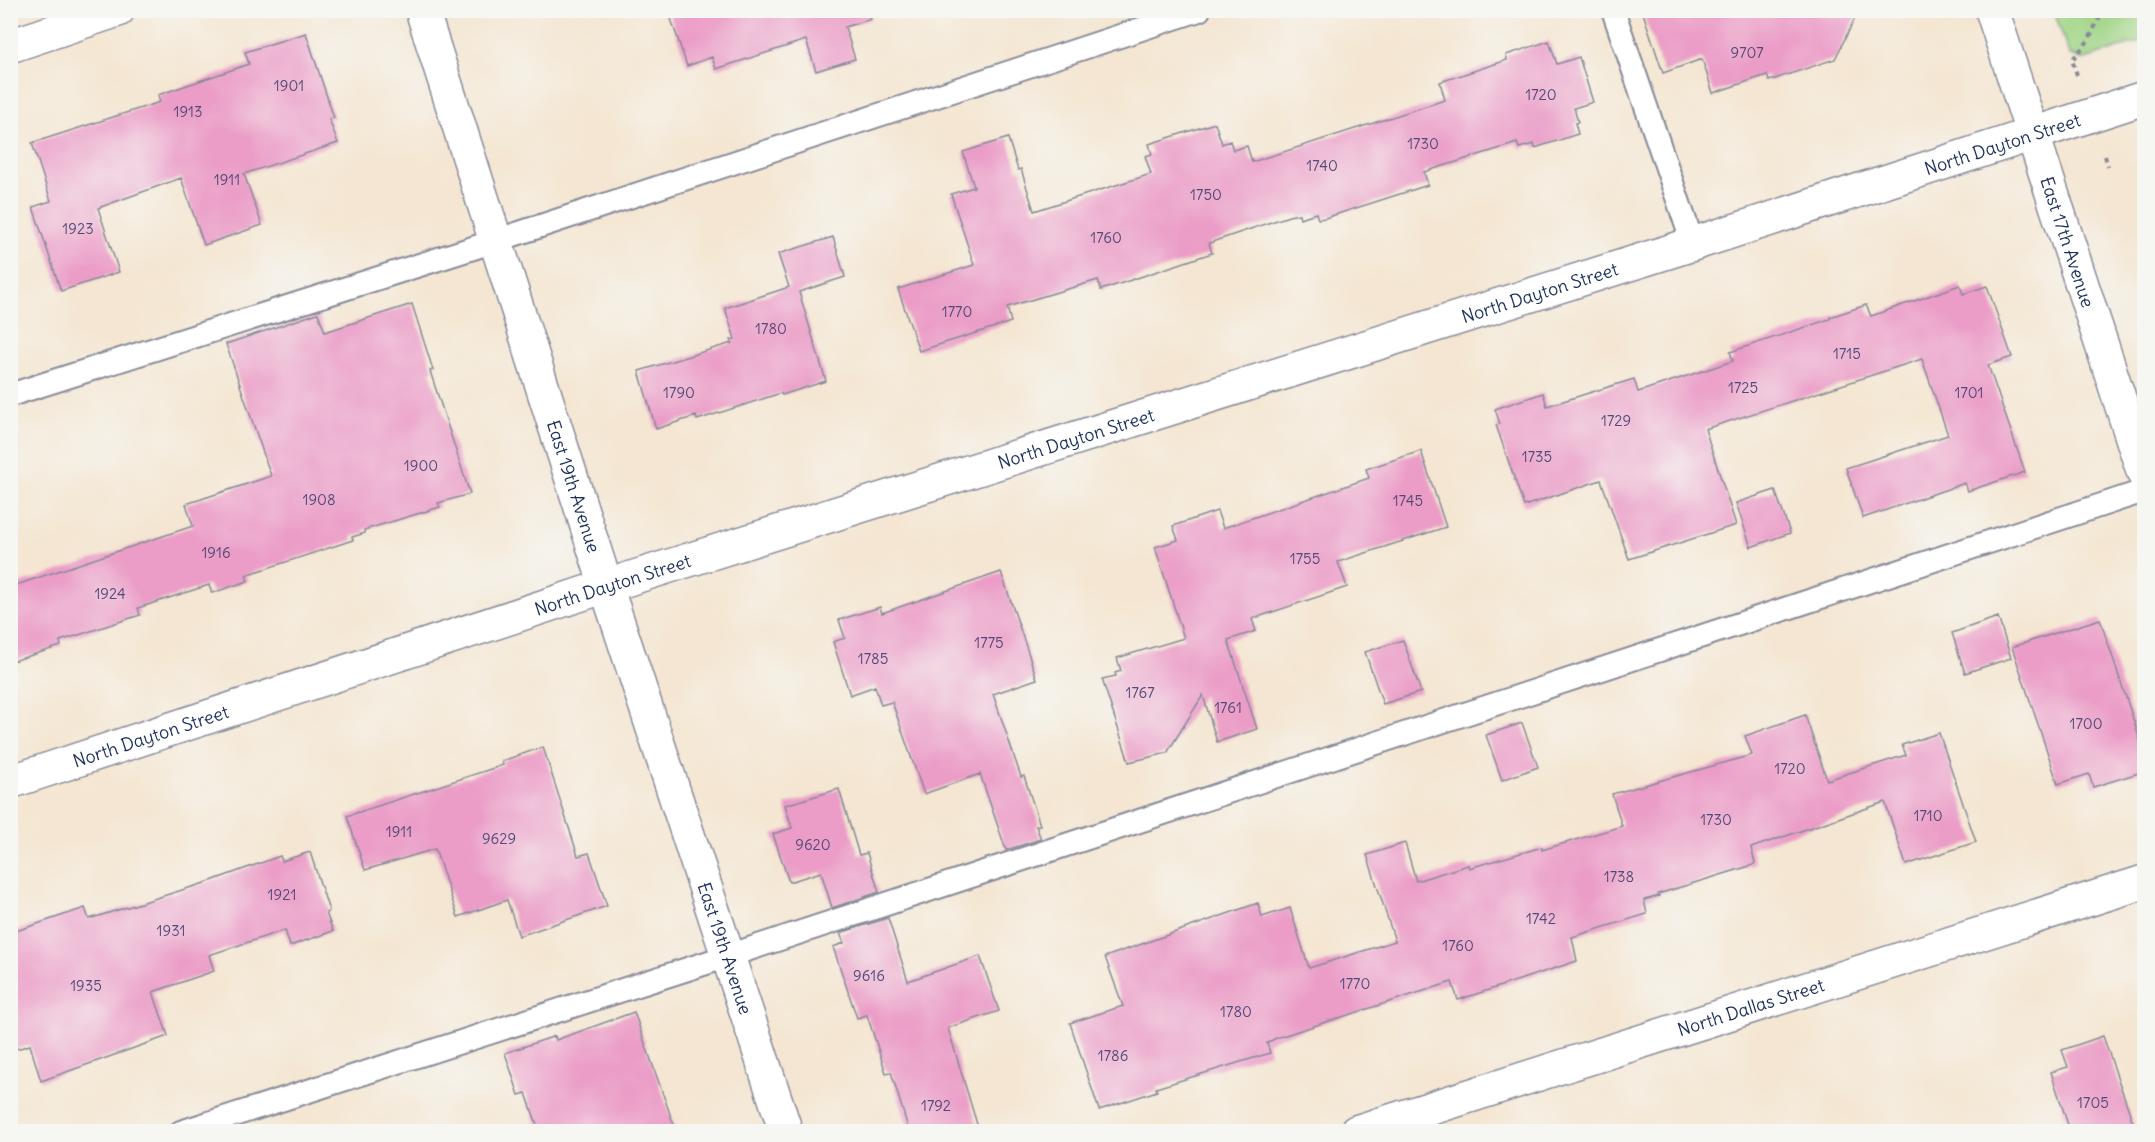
<svg xmlns="http://www.w3.org/2000/svg" width="2155" height="1142" viewBox="0 0 2155 1142" font-family="Delius,sans-serif">
  <style>
    .green { fill: #a0d485; stroke: #5e8272; stroke-width: 1.5 }
    .building { fill: #eb9dc7 }
    .lines { fill: none; stroke-linecap: round; stroke-linejoin: round }
    .lane-casing { stroke: #888a98; stroke-width: 26 }
    .street-casing { stroke: #888a98; stroke-width: 36 }
    .secondary-casing { stroke: #888a98; stroke-width: 36 }
    .path { stroke: #888a98; stroke-width: 4; stroke-dasharray: 4.5 4.5; stroke-linecap: butt }
    .lane { stroke: #fff; stroke-width: 22 }
    .street { stroke: #fff; stroke-width: 33 }
    .secondary { stroke: #fff; stroke-width: 33 }
    .labels { text-anchor: middle; dominant-baseline: central; stroke-width: 4.5; stroke-linejoin: round; paint-order: stroke }
    .number-label { font-size: 15px; fill: #4f4a78 }
    .street-label { font-size: 18px; fill: #1b2f5e; stroke: #f6f6f2 }
  </style>
  <rect width="100%" height="100%" fill="#f6f6f2"/>
  <filter id="ink" filterUnits="userSpaceOnUse"><feTurbulence type="fractalNoise" baseFrequency=".0167" numOctaves="2"/><feDisplacementMap in="SourceGraphic" scale="12" xChannelSelector="R" yChannelSelector="G"/><feConvolveMatrix kernelMatrix="1 2 1 2 8 2 1 2 1" color-interpolation-filters="sRGB"/></filter>
  <filter id="wash" filterUnits="userSpaceOnUse"><feTurbulence type="fractalNoise" baseFrequency=".008" numOctaves="4" result="noise"/><feDisplacementMap in="SourceGraphic" scale="24" xChannelSelector="R" yChannelSelector="G"/><feGaussianBlur stdDeviation="1.35" result="paint"/><feColorMatrix in="noise" values="0 0 0 0 0 0 0 0 0 0 0 0 0 0 0 0 0 1.4 0 .05"/><feComposite in="paint" operator="in"/></filter>
  <g filter="url(#wash)">
    <rect width="100%" height="100%" fill="#f4e6d2"/>
    <!-- green -->
    <path class="green" d="M2054 11H2144V40L2082 60 2069 54Z"/>
    <g id="blocks">
      <!-- building -->
      <path class="building" d="M668 10H869L871 19 845 27 855 59 816 71 806 40 716 69 712 57 687 66Z
        M1642 10H1859L1835 59 1769 81 1767 75 1713 93 1702 59 1663 73Z
        M306 33 334 118 329 119 338 143 244 174 262 225 204 245 181 178 98 208 119 272 61 291 33 207 51 201 32 143 160 102 158 95 249 64 245 52Z
        M1549 41 1557 64 1579 57 1593 102 1574 108 1578 122 1575 123 1578 134 1535 148 1534 144 1519 148 1517 143 1424 172 1428 185 1325 218 1318 219 1316 213 1300 218 1299 214 1289 216 1209 243 1212 253 1101 290 1098 280 1007 307 1011 322 919 351 898 289 974 265 951 194 974 187 963 152 1008 138 1018 170 1021 169 1034 211 1151 174 1145 156 1152 154 1149 144 1215 123 1222 144 1230 141 1233 150 1247 146 1252 162 1445 100 1440 82 1507 60 1506 55Z
        M833 237 845 277 799 292 826 381 782 395 781 393 697 420 696 416 656 429 639 371 732 343 731 340 735 339 725 308 789 287 778 254Z
        M1960 285 1963 294 1987 286 2012 357 1988 365 2025 472 1968 491 1965 483 1863 518 1846 468 1948 435 1922 359 1705 429 1736 525 1629 559 1601 480 1524 506 1496 425 1500 424 1495 409 1543 393 1547 406 1634 379 1638 392 1733 361 1730 352 1830 319V317L1866 305 1871 316Z
        M412 304 433 370 430 371 470 494 438 503 440 507 364 530 365 533 352 537 353 540 246 575 248 581 212 593 209 585 138 608 140 615 60 641 61 646 10 662V587L193 526 186 504 271 476 226 344 318 313 325 332Z
        M1421 451 1446 527 1338 562 1347 587 1252 619 1256 631 1228 640 1257 729 1217 742 1203 695 1167 753 1129 762 1102 679 1116 676 1115 673 1121 671 1117 658 1184 638 1155 547 1178 540 1173 526 1217 511 1223 528 1369 478 1366 469Z
        M1775 490 1790 533 1751 547 1736 503Z
        M1001 572 1037 679 993 694 1021 777 1024 776 1040 825 1036 826 1041 839 1006 850 980 774 924 794 892 702 881 705 875 686 850 695 833 642 845 638 839 620 880 607 882 613Z
        M1998 617 2011 658 1965 673 1952 633Z
        M2100 619 2145 755V771L2093 787 2089 774 2058 784 2012 647Z
        M1403 640 1421 692 1383 704 1365 652Z
        M1805 715 1827 780 1906 755 1902 745 1939 733 1976 842 1906 865 1885 802 1751 848 1755 863 1753 865 1658 894 1659 896 1644 900 1647 914 1572 937 1577 961 1458 1000 1452 982 1276 1038 1267 1043 1270 1053 1156 1088 1157 1091 1099 1110 1070 1023 1123 1006 1105 957 1258 903 1262 917 1290 908 1309 968 1395 941 1367 855 1405 843 1416 881 1468 865 1469 868 1542 847V850L1622 826 1612 794 1752 755 1745 736Z
        M1522 723 1538 767 1502 780 1486 735Z
        M543 747 578 856 589 853 607 906 519 936 507 900 458 917 435 849 365 870 347 816 503 765 502 761Z
        M839 789 859 855 867 853 879 892 832 908 821 872 789 882 773 834 792 828 785 805Z
        M310 852 329 911 326 913 333 931 290 946 285 930 209 955 214 971 153 992 168 1036 41 1081 30 1045 10 1051V933L85 908 89 919 211 881 280 856 282 861Z
        M888 918 908 981 980 956 999 1011 948 1028 979 1131H909L891 1072 886 1073 867 1015 857 1018 833 947 844 943 840 933Z
        M634 1012 676 1131H539L526 1093 519 1095 505 1053 555 1036 556 1040Z
        M2103 1036 2136 1131H2070L2051 1072 2068 1067 2062 1050Z"/>
    </g>
  </g>
  <g filter="url(#ink)">
    <use href="#blocks" fill-opacity="0" stroke="#888a98" stroke-width="1.5"/>
    <g class="lines">
      <defs>
        <path id="lane" d="M1613 10 1693 244
          M10 395 495 241 1199 10
          M181 1132 728 956 2144 491"/>
        <g id="street">
          <path id="s1" d="M422 10 606 586 786 1132"/>
          <path id="s2" d="M1356 1132 2144 882"/>
        </g>
        <g id="secondary">
          <path id="s3" d="M1992 10 2144 474"/>
          <path d="M10 46 118 10"/>
          <path id="s4" d="M10 782 606 586 1693 244 2144 98"/>
        </g>
      </defs>
      <!-- lane casing -->
      <use href="#lane" class="lane-casing"/>
      <!-- street casing -->
      <use href="#street" class="street-casing"/>
      <!-- secondary casing -->
      <use href="#secondary" class="secondary-casing"/>
      <!-- path -->
      <path class="path" d="M2077 75 2072 60 2088 41 2103 10
        M2105 156 2108 166"/>
      <!-- lane -->
      <use href="#lane" class="lane"/>
      <!-- street -->
      <use href="#street" class="street"/>
      <!-- secondary -->
      <use href="#secondary" class="secondary"/>
    </g>
  </g>
  <g class="labels">
    <!-- number labels -->
    <g class="number-label">
      <text x="1747" y="52">9707</text>
      <text x="289" y="85">1901</text>
      <text x="1541" y="94">1720</text>
      <text x="188" y="111">1913</text>
      <text x="1423" y="143">1730</text>
      <text x="1322" y="165">1740</text>
      <text x="227" y="179">1911</text>
      <text x="1206" y="194">1750</text>
      <text x="78" y="228">1923</text>
      <text x="1106" y="237">1760</text>
      <text x="957" y="311">1770</text>
      <text x="771" y="328">1780</text>
      <text x="1847" y="353">1715</text>
      <text x="1743" y="387">1725</text>
      <text x="679" y="392">1790</text>
      <text x="1969" y="392">1701</text>
      <text x="1616" y="420">1729</text>
      <text x="1537" y="456">1735</text>
      <text x="421" y="465">1900</text>
      <text x="319" y="499">1908</text>
      <text x="1408" y="500">1745</text>
      <text x="216" y="552">1916</text>
      <text x="1305" y="558">1755</text>
      <text x="110" y="593">1924</text>
      <text x="989" y="642">1775</text>
      <text x="873" y="658">1785</text>
      <text x="1140" y="692">1767</text>
      <text x="1228" y="707">1761</text>
      <text x="2086" y="723">1700</text>
      <text x="1790" y="768">1720</text>
      <text x="1928" y="815">1710</text>
      <text x="1716" y="819">1730</text>
      <text x="399" y="831">1911</text>
      <text x="499" y="838">9629</text>
      <text x="813" y="844">9620</text>
      <text x="1619" y="876">1738</text>
      <text x="282" y="894">1921</text>
      <text x="1541" y="918">1742</text>
      <text x="171" y="930">1931</text>
      <text x="1458" y="945">1760</text>
      <text x="869" y="975">9616</text>
      <text x="1355" y="983">1770</text>
      <text x="86" y="985">1935</text>
      <text x="1236" y="1011">1780</text>
      <text x="1113" y="1055">1786</text>
      <text x="2093" y="1102">1705</text>
      <text x="936" y="1105">1792</text>
    </g>
    <!-- street labels -->
    <g class="street-label">
      <text stroke="none"><textPath href="#s4" startOffset="2092">North Dayton Street</textPath></text>
      <text stroke="none"><textPath href="#s3" startOffset="244">East 17th Avenue</textPath></text>
      <text stroke="none"><textPath href="#s4" startOffset="1606">North Dayton Street</textPath></text>
      <text stroke="none"><textPath href="#s4" startOffset="1120">North Dayton Street</textPath></text>
      <text stroke="none"><textPath href="#s1" startOffset="500">East 19th Avenue</textPath></text>
      <text stroke="none"><textPath href="#s4" startOffset="634">North Dayton Street</textPath></text>
      <text stroke="none"><textPath href="#s4" startOffset="148">North Dayton Street</textPath></text>
      <text stroke="none"><textPath href="#s1" startOffset="986">East 19th Avenue</textPath></text>
      <text stroke="none"><textPath href="#s2" startOffset="414">North Dallas Street</textPath></text>
    </g>
  </g>
  <!-- margin -->
  <rect width="2155" height="1142" fill="none" stroke="#f6f6f2" stroke-width="36"/>
</svg>
